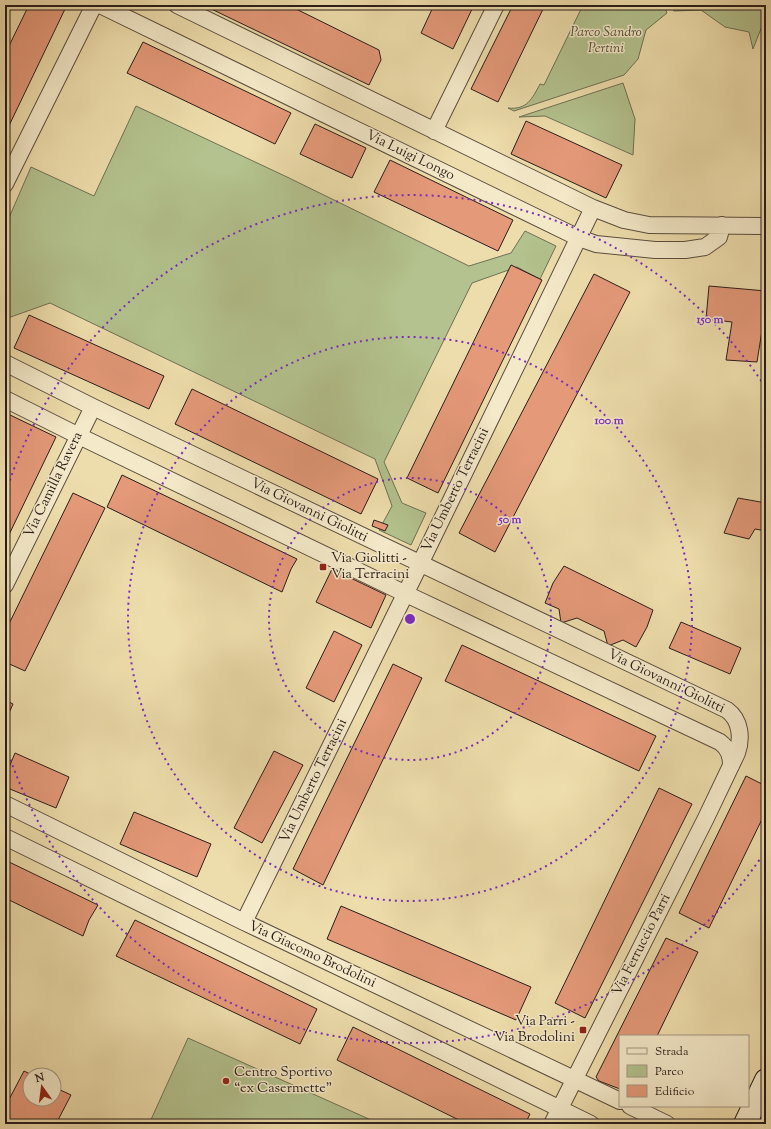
<svg xmlns="http://www.w3.org/2000/svg" width="771" height="1129" viewBox="0 0 771 1129" font-family="'Sorts Mill Goudy',serif">
  <style>
    .green { fill: #b3c28e; stroke: #6e7054 }
    .building { fill: #e49979; stroke: #291d19 }
    .lines { fill: none; stroke-linecap: round; stroke-linejoin: round }
    .street-casing { stroke: #5a4d3e; stroke-width: 18 }
    .secondary-casing { stroke: #291d19; stroke-width: 24 }
    .street { stroke: #f4e9c9; stroke-width: 16 }
    .secondary { stroke: #f4e9c9; stroke-width: 22 }
    .ring { fill: none; stroke: #7b2cbf; stroke-width: 2; stroke-dasharray: 2 4 }
    .poi-dot { fill: #8f2418; stroke: #f4e9c9; stroke-width: 1.5 }
    .labels { text-anchor: middle; dominant-baseline: central; stroke-width: 3; stroke-linejoin: round; paint-order: stroke }
    .park-label { font-size: 14px; font-style: italic; fill: #524f3c; stroke: #f4e9c9 }
    .street-label { font-size: 14px; fill: #291d19; stroke: #f4e9c9 }
    .poi-label { font-size: 14px; fill: #291d19; stroke: #f4e9c9; text-anchor: start }
    .centre { fill: #7b2cbf; stroke: #f4e9c9; stroke-width: 2 }
    .ring-label { font-size: 12px; text-anchor: middle; font-weight: bold; fill: #7b2cbf; stroke: #f4e9c9; stroke-width: 3; stroke-linejoin: round; paint-order: stroke }
  </style>
  <rect width="100%" height="100%" fill="#eeddac"/>
  <filter id="stains"><feTurbulence type="fractalNoise" baseFrequency=".005" numOctaves="4"/><feColorMatrix values="0 0 0 0 .2 0 0 0 0 .09 0 0 0 0 .02 0 0 0 .5 -.17"/></filter>
  <radialGradient id="worn" r=".72"><stop offset=".6" stop-color="#630" stop-opacity="0"/><stop offset="1" stop-color="#630" stop-opacity=".3"/></radialGradient>
  <!-- green -->
  <path class="green" d="M583 5H664L667 13 646 30 638 59 624 75 514 111 508 108C527 110 532 99 540 84L544 85Z
    M671 5H766V16L753 49 749 32 725 27 701 10 674 11Z
    M623 83 635 119 633 155 545 116 519 117Z
    M136 106 287 177 469 266 511 253 525 231 556 246 540 279 517 267 472 283 384 462 402 503 426 513 411 545 379 530 392 506 375 459 50 303 5 319V227L31 167 94 196Z
    M188 1038 380 1124H149Z"/>
  <!-- building -->
  <path class="building" d="M29 5H62L66 7 5 134V54Z
    M203 5H288L379 50 381 60 369 85Z
    M434 5H474L453 49 421 33Z
    M513 5H545L498 102 471 89Z
    M143 42 291 113 275 144 127 73Z
    M526 121 622 165 606 198 511 154Z
    M315 124 366 148 352 178 300 154Z
    M390 160 513 220 498 251 374 192Z
    M511 265 542 280 438 493 407 478Z
    M594 274 630 292 495 552 459 533Z
    M709 286 766 291V324H763L757 362 726 360 732 322 706 319Z
    M29 315 164 376 149 409 14 348Z
    M192 389 378 479 361 514 175 424Z
    M10 415 56 437 5 543V426Z
    M122 475 297 559 291 569 282 592 107 507Z
    M73 493 105 508 25 671 5 662V632Z
    M738 498 766 503V531L755 529 749 539 724 533Z
    M374 520 388 525 385 531 372 526Z
    M564 566 653 610 647 627 636 647 623 640 608 646 604 631 577 618 561 623 559 609 545 603 553 583Z
    M332 569 386 595 371 628 316 602Z
    M681 622 741 648 730 674 669 648Z
    M334 631 362 645 334 702 306 688Z
    M462 645 656 736 639 771 445 681Z
    M393 664 422 678 323 885 293 869Z
    M5 700 13 704 5 722Z
    M274 751 303 765 262 843 234 828Z
    M15 753 69 777 56 808 5 787V777Z
    M746 776 766 786V811L709 928 679 913Z
    M659 788 692 804 585 1018 555 1003Z
    M134 812 211 844 197 877 120 844Z
    M5 860 98 905 89 920 83 936 5 898Z
    M341 906 531 987 516 1020 327 939Z
    M135 920 317 1009 300 1044 116 956Z
    M666 938 698 952 657 1036H620V1089L599 1081 596 1077Z
    M353 1027 530 1114 525 1124H467L337 1060Z
    M24 1071 32 1075H30V1099H54V1087L71 1095 56 1124H5V1107Z"/>
  <g class="lines">
    <defs>
      <path id="street" d="M100 5 579 238 596 244 655 250H685L705 247 719 237 722 225
        M177 5 593 208 624 220 649 225 766 226
        M434 131 496 5
        M5 184 94 5
        M5 363 93 407 727 710C741 720 742 739 737 753L706 818 552 1124
        M5 399 79 436 406 594 720 742C729 749 731 756 731 766
        M5 585 93 407
        M5 804 244 922 620 1101
        M5 837 591 1124
        M244 922 420 564 593 208
        M630 1106 667 1124"/>
      <path id="secondary" d="M745 1124 766 1080"/>
    </defs>
    <!-- street casing -->
    <use href="#street" class="street-casing"/>
    <!-- secondary casing -->
    <use href="#secondary" class="secondary-casing"/>
    <!-- street -->
    <use href="#street" class="street"/>
    <!-- secondary -->
    <use href="#secondary" class="secondary"/>
  </g>
  <!-- distance rings -->
  <g class="ring">
    <circle cx="410" cy="619" r="141"/>
    <circle cx="410" cy="619" r="282"/>
    <path d="M766 850A424 424 0 0 1 6 746M6 492A424 424 0 0 1 766 388"/>
  </g>
  <!-- markers -->
  <g class="poi-dot">
    <rect x="319" y="563" width="8" height="8" rx="2"/>
    <rect x="579" y="1026" width="8" height="8" rx="2"/>
    <circle cx="226" cy="1081" r="4"/>
  </g>
  <g class="labels">
    <!-- park labels -->
    <g class="park-label">
      <text x="606" y="33">Parco Sandro<tspan x="606" dy="16">Pertini</tspan></text>
    </g>
    <!-- street labels -->
    <g class="street-label">
      <text transform="translate(410 156) rotate(26)">Via Luigi Longo</text>
      <text transform="translate(54 485) rotate(-64)">Via Camilla Ravera</text>
      <text transform="translate(456 490) rotate(-64)">Via Umberto Terracini</text>
      <text transform="translate(309 511) rotate(26)">Via Giovanni Giolitti</text>
      <text transform="translate(666 682) rotate(26)">Via Giovanni Giolitti</text>
      <text transform="translate(314 781) rotate(-64)">Via Umberto Terracini</text>
      <text transform="translate(642 945) rotate(-63)">Via Ferruccio Parri</text>
      <text transform="translate(312 955) rotate(25)">Via Giacomo Brodolini</text>
    </g>
    <!-- poi labels -->
    <g class="poi-label">
      <text x="331" y="559">Via Giolitti -<tspan x="331" dy="16">Via Terracini</tspan></text>
      <text x="575" y="1022" text-anchor="end">Via Parri -<tspan x="575" dy="16">Via Brodolini</tspan></text>
      <text x="234" y="1073">Centro Sportivo<tspan x="234" dy="16">“ex Casermette”</tspan></text>
    </g>
  </g>
  <circle cx="410" cy="619" r="6" class="centre"/>
  <g class="ring-label">
    <text x="710" y="323">150 m</text>
    <text x="609" y="424">100 m</text>
    <text x="510" y="523">50 m</text>
  </g>
  <!-- margin -->
  <rect width="771" height="1129" fill="none" stroke="#eeddac" stroke-width="20"/>
  <rect x="6" y="6" width="759" height="1117" fill="none" stroke="#291d19" stroke-width="2"/>
  <rect x="10" y="10" width="751" height="1109" fill="none" stroke="#291d19"/>
  <!-- legend -->
  <rect x="619" y="1035" width="130" height="72" fill="#f4e9c9" stroke="#a39783"/>
  <rect x="627" y="1048" width="20" height="6" fill="#f4e9c9" stroke="#a39783"/>
  <text x="655" y="1055" font-size="12" fill="#291d19">Strada</text>
  <rect x="627" y="1065" width="20" height="12" fill="#b3c28e" stroke="#a39783"/>
  <text x="655" y="1075" font-size="12" fill="#291d19">Parco</text>
  <rect x="627" y="1085" width="20" height="12" fill="#e49979" stroke="#a39783"/>
  <text x="655" y="1095" font-size="12" fill="#291d19">Edificio</text>
  <!-- north arrow -->
  <g transform="translate(42 1087) rotate(346)"><circle r="19" fill="#f4e9c9" stroke="#a39783"/>
  <path d="M0-3L7 15L0 10L-7 15Z" fill="#8f2418"/>
  <text y="-6" font-size="11" font-weight="bold" text-anchor="middle" fill="#291d19">N</text>
  </g>
  <rect width="100%" height="100%" filter="url(#stains)"/>
  <rect width="100%" height="100%" fill="url(#worn)"/>
</svg>
